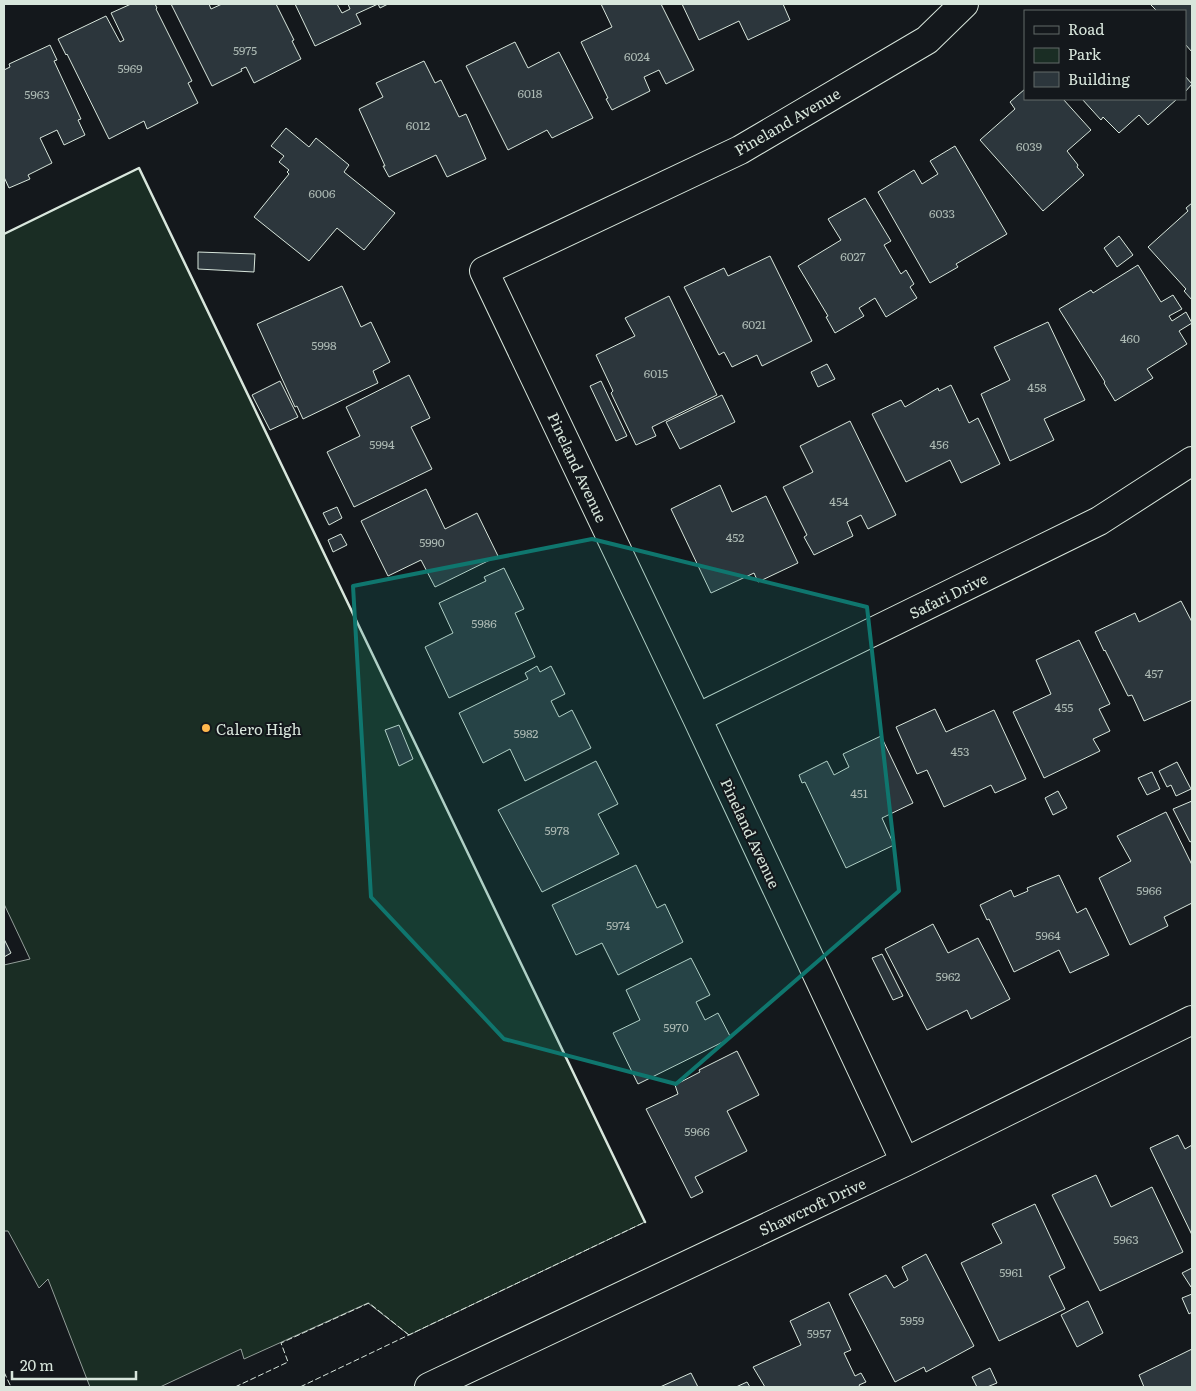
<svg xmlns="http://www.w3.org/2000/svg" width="1196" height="1391" viewBox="0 0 1196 1391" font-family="Literata,serif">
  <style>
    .green { fill: #1a2d24; stroke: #939e99 }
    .building { fill: #2c363c; stroke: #d8e6dc }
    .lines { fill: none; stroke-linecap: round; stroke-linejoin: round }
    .minor-casing { stroke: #d8e6dc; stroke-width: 30 }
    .minor { stroke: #14181c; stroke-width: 28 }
    .fence { stroke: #d8e6dc; stroke-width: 1; stroke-dasharray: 6 2.5; stroke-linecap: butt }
    .wall { stroke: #d8e6dc; stroke-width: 2.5 }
    .marked { fill: #0f766e; fill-opacity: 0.2; stroke: #0f766e; stroke-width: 4; stroke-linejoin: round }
    .poi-dot { fill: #ffb74d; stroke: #14181c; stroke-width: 2 }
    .labels { text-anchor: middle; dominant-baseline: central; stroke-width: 4; stroke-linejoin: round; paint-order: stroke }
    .number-label { font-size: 12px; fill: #adbab4 }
    .street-label { font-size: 15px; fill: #d8e6dc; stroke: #14181c }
    .poi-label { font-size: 15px; fill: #d8e6dc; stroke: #14181c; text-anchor: start }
  </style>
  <rect width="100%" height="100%" fill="#14181c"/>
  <!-- green -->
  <path class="green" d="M139 168 645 1222 409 1335 368 1303 244 1359 241 1349 160 1387H90L48 1279 39 1288 8 1231H4V965L30 959 4 904V234Z"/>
  <!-- building -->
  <path class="building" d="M131 4H155L157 8 156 9 192 81 188 83 198 103 147 129 144 121 109 139 67 54 66 55 58 39 106 16 120 42 124 40 111 13Z
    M171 4H209L211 9 222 4H276L294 40 292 41 301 59 254 83 246 67 241 69 242 71 212 86Z
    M295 4H337L342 13 350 9 348 4H388L380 8 378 4 356 14 361 24 315 46Z
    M601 4H661L694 70 666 84 659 70 644 77 650 91 612 110 606 99 608 98 581 42 612 27Z
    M682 4H783L790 20 748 40 739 21 699 40Z
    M1150 4H1192V52L1185 44V11H1157Z
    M515 42 528 68 559 52 593 118 552 138 547 130 508 150 466 66Z
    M50 45 57 60 54 61 81 119 78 120 85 135 64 145 57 130 40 138 52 163 28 175 30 179 9 188 4 177V70L10 67 9 64Z
    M424 61 435 83 441 80 459 117 466 114 486 159 447 177 436 155 389 177 383 166H385L359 109 383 97 376 83Z
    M1185 76 1192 84 1185 92Z
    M1025 89V99H1063L1091 130 1067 151 1078 165 1077 167 1084 175 1043 211 980 140 1015 109 1010 102Z
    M1082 99H1177L1148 125 1139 115 1119 133 1103 117 1101 120Z
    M286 128 309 147 316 138 349 165 344 172 395 213 364 250 337 228 309 261 254 217 289 174 287 172 289 170 279 162 284 156 271 146Z
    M955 146 1007 234 956 264 958 267 930 283 878 192 914 170 922 184 938 174 930 161Z
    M865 198 891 241 884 245 901 274 906 270 914 284 910 287 917 298 886 317 875 298 859 308 864 316 835 333 826 317 828 316 798 266 841 240 828 219Z
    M1192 203V300L1184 291 1186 289 1148 247 1188 211 1186 208Z
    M1119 236 1133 255 1117 267 1104 248Z
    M198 252 255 254 254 272 198 269Z
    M770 256 812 341 762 366 757 355 732 367 724 352 719 355 684 287 724 268 728 276Z
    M1138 265 1161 302 1173 295 1182 309 1169 316 1172 321 1186 312 1192 323 1179 331 1187 344 1147 369 1153 378 1115 401 1104 383 1105 382 1059 309 1091 290 1093 293Z
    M342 286 361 327 371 322 390 362 373 371 378 383 303 419 297 406 295 407 257 324Z
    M669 296 717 395 652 427 656 436 636 445 611 393 613 391 596 355 635 336 625 318Z
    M1048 322 1085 400 1044 419 1054 440 1010 461 981 394 1010 380 994 347Z
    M827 364 835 379 818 387 811 372Z
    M409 375 430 418 411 427 432 469 354 507 327 452 360 436 346 407Z
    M280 381 298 417 270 430 252 395Z
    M601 381 627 436 616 441 590 386Z
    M951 385 969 423 978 418 1000 464 961 483 950 460 906 482 872 414 901 400 905 407 938 388 939 391Z
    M722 395 735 422 680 449 666 422Z
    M850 421 896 515 868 529 861 515 847 522 853 536 814 555 804 537 807 535 783 487 813 472 800 446Z
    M720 485 732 512 766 496 798 563 758 582 754 573 711 593 671 509Z
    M426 489 445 529 477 513 498 556 435 587 421 560 388 576 361 521Z
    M337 507 342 518 329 525 323 513Z
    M341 534 347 545 333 552 328 540Z
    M504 568 524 609 515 613 535 657 449 698 425 647 453 633 439 603 486 581 484 577Z
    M1181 601 1192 622V700L1144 721 1132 695 1128 696 1105 650 1104 651 1095 632 1135 613 1139 622Z
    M1079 640 1110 704 1099 709 1110 731 1093 739 1100 751 1044 778 1013 712 1051 694 1036 660Z
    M537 666 540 672 551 666 565 694 551 701 559 717 572 710 591 748 525 781 510 749 483 763 459 713 528 679 525 673Z
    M935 709 946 732 994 710 1026 779 995 793 991 785 944 807 927 770 917 774 896 727Z
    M399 725 413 759 399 766 385 730Z
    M881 736 913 803 882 818 894 845 846 868 805 782 802 783 799 775 827 761 834 775 849 767 843 754Z
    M596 761 618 804 598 814 619 854 542 892 498 810Z
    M1177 762 1191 789 1176 796 1171 785 1167 787 1159 771Z
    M1152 772 1160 789 1147 795 1138 778Z
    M1058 791 1067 808 1053 815 1045 798Z
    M1192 801V841L1190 842 1173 809Z
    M1166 812 1192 865V903L1164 917 1168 926 1130 945 1099 878 1131 861 1117 836Z
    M636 865 657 908 665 904 683 942 618 975 602 943 576 955 552 905Z
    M1059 875 1077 913 1086 908 1109 955 1070 973 1059 950 1014 972 989 919 987 920 980 905 1011 890 1014 897 1028 891 1027 888Z
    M933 924 948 953 978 938 1010 999 971 1019 967 1010 927 1030 885 949Z
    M4 939 11 953 4 957Z
    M882 954 903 996 893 1000 872 958Z
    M691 958 710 995 696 1002 705 1020 718 1013 731 1038 638 1084 613 1033 640 1020 626 990Z
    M737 1051 759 1095 727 1111 747 1151 695 1177 703 1192 691 1198 646 1109 678 1094 675 1085 700 1072 699 1070Z
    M1178 1135 1185 1149 1192 1145V1235L1150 1148Z
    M1096 1175 1111 1207 1152 1187 1183 1252 1100 1291 1052 1195Z
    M1035 1204 1065 1268 1049 1276 1065 1309 999 1341 961 1263 1002 1243 992 1224Z
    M926 1254 974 1346 926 1372 924 1367 895 1382 849 1294 886 1275 894 1288 908 1280 902 1267Z
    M1192 1268V1286L1191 1287 1182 1273Z
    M1192 1294V1312L1189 1314 1182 1298Z
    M1088 1301 1103 1333 1077 1347 1061 1315Z
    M829 1302 851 1350 844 1353 855 1376 861 1373 866 1382 859 1385 860 1387H765L753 1367 801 1345 790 1321Z
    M1192 1349V1387H1144L1139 1375Z
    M990 1368 997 1383 987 1387H977L972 1377Z
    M691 1373 698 1387H660Z
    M747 1382 750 1387H736Z"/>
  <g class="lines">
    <defs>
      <path id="minor" d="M697 718 1099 521 1192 461
        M905 1162 697 718 484 271 740 150 927 40 964 4
        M429 1387 905 1162 1192 1020"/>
    </defs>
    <!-- minor casing -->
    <use href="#minor" class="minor-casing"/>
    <!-- minor -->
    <use href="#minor" class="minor"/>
    <!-- fence -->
    <path class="fence" d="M4 1372 11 1387
      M235 1387 288 1362 281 1343 369 1303 409 1335
      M300 1387 645 1222"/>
    <!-- wall -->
    <path class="wall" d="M4 234 139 168 645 1222"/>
  </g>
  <!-- marked area -->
  <path class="marked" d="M592 539 867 607 899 891 676 1084 504 1039 371 897 353 586Z"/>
  <!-- markers -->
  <circle class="poi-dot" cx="206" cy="728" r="5"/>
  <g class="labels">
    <!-- number labels -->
    <g class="number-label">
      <text x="245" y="50">5975</text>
      <text x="637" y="56">6024</text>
      <text x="130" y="68">5969</text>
      <text x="530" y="93">6018</text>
      <text x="37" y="94">5963</text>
      <text x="418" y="125">6012</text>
      <text x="1029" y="146">6039</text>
      <text x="322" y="193">6006</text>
      <text x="942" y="213">6033</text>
      <text x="853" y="256">6027</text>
      <text x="754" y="324">6021</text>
      <text x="1130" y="338">460</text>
      <text x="324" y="345">5998</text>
      <text x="656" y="373">6015</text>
      <text x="1037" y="387">458</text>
      <text x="382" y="444">5994</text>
      <text x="939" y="444">456</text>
      <text x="839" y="501">454</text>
      <text x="735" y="537">452</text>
      <text x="432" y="542">5990</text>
      <text x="484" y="623">5986</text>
      <text x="1154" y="673">457</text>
      <text x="1064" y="707">455</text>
      <text x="526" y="733">5982</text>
      <text x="960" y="751">453</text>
      <text x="859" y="793">451</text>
      <text x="557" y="830">5978</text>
      <text x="1149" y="890">5966</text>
      <text x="618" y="925">5974</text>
      <text x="1048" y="935">5964</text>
      <text x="948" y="976">5962</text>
      <text x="676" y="1027">5970</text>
      <text x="697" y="1131">5966</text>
      <text x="1126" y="1239">5963</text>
      <text x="1011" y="1272">5961</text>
      <text x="912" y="1320">5959</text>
      <text x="819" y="1333">5957</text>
    </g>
    <!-- street labels -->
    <g class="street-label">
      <text transform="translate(787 121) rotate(-30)">Pineland Avenue</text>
      <text transform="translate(578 467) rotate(65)">Pineland Avenue</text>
      <text transform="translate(948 595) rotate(-26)">Safari Drive</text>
      <text transform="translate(751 833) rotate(65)">Pineland Avenue</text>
      <text transform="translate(812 1206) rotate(-25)">Shawcroft Drive</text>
    </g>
    <!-- poi labels -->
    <g class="poi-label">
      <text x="216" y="728">Calero High</text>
    </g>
  </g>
  <!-- border -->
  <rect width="1196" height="1391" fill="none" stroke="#d8e6dc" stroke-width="10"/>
  <!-- legend -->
  <rect x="1024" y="10" width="162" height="90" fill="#14181c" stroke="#626a69"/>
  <rect x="1034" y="26" width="25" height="8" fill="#14181c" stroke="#626a69"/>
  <text x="1068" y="35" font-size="15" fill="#d8e6dc">Road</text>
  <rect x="1034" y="48" width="25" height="15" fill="#1a2d24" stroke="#626a69"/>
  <text x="1068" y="60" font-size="15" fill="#d8e6dc">Park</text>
  <rect x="1034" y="72" width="25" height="15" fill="#2c363c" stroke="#626a69"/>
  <text x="1068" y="85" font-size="15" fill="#d8e6dc">Building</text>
  <!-- scale -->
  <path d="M12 1371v8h124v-8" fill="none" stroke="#d8e6dc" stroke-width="2.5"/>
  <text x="20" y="1371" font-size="15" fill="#d8e6dc" stroke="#14181c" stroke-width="4" paint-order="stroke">20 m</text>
</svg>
